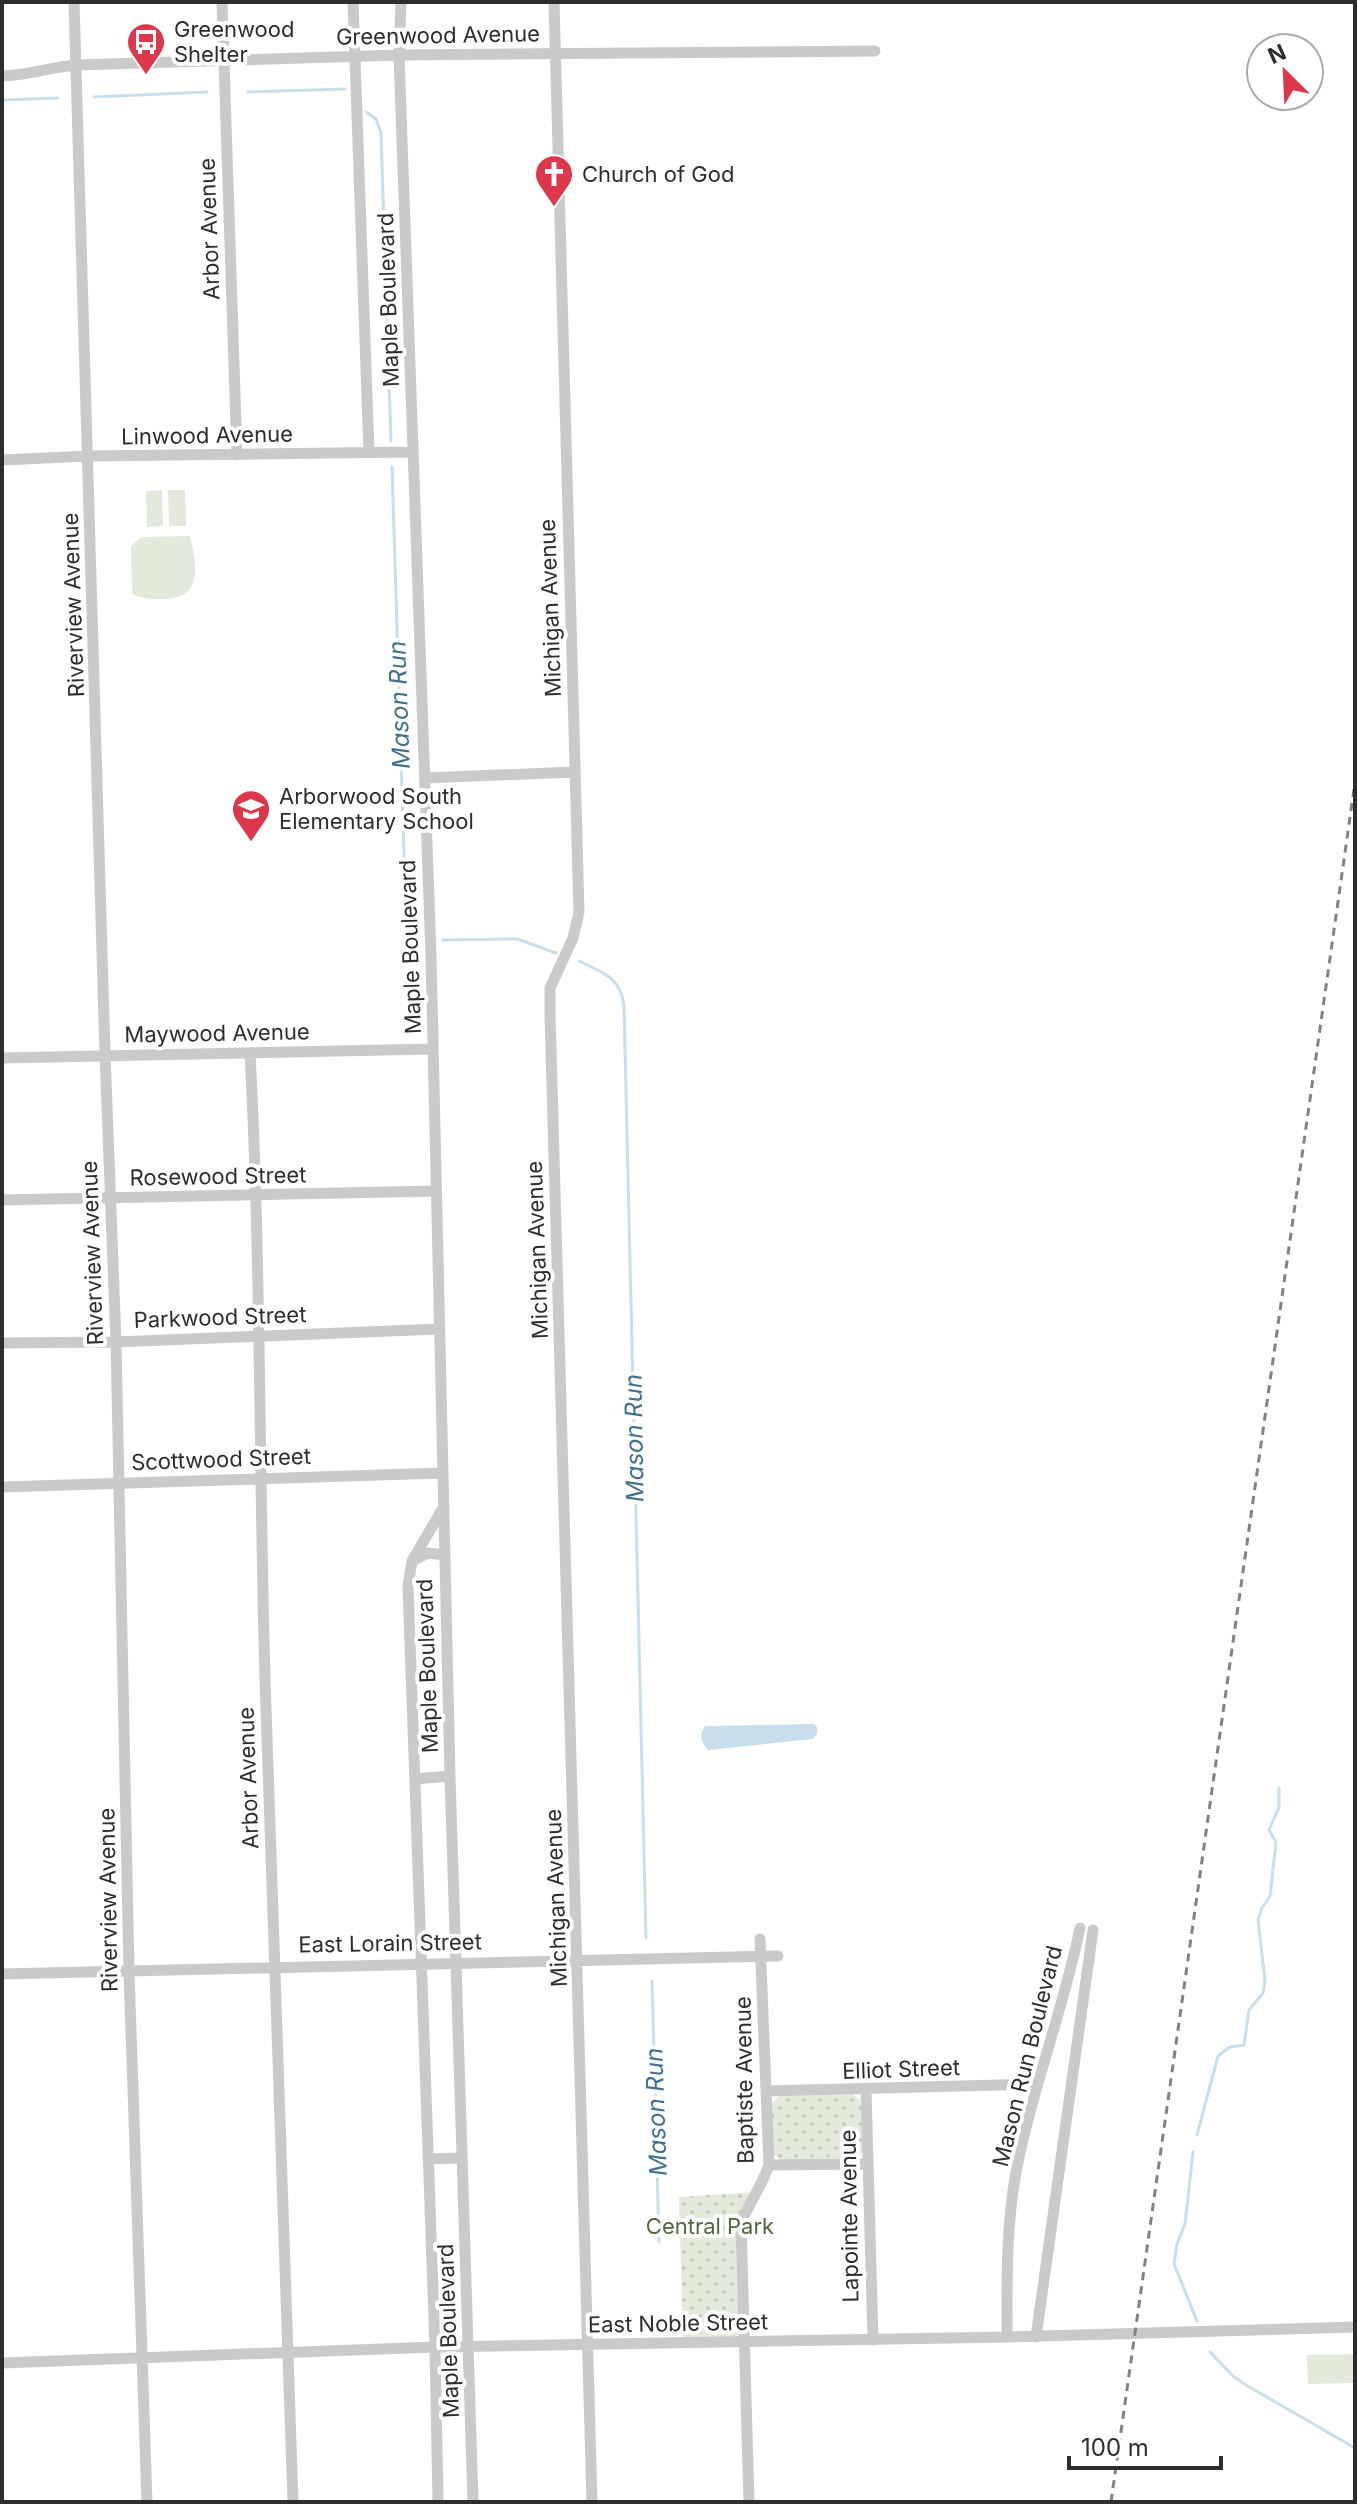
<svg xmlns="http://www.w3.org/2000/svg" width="1357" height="2504" viewBox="0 0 1357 2504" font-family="Inter,sans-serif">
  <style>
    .grass { fill: #e4eadb }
    .park { fill: url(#park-dots) }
    .water { fill: #c8deea }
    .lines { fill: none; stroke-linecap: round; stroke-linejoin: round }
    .stream { stroke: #c8deea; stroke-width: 3 }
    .minor { stroke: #cacaca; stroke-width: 11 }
    .rail { stroke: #828282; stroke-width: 3; stroke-dasharray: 8 6; stroke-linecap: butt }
    .labels { text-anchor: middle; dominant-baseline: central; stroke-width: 8; stroke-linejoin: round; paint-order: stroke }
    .poi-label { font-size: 22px; fill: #2d2d2d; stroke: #fff; text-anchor: start }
    .street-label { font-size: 22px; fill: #2d2d2d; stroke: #fff }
    .park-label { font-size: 22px; fill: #53673d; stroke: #fff }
    .water-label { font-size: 24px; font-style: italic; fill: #3f728c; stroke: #fff }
  </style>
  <defs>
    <pattern id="park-dots" width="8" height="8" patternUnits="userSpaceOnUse" patternTransform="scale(2)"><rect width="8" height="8" fill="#e4eadb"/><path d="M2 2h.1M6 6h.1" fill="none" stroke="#c4c9bc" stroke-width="1.8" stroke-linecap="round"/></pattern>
  </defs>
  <rect width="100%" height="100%" fill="#fff"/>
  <!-- grass -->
  <path class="grass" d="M162 490 163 526 147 527 146 491Z
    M168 490H185L186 526H169Z
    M190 536C197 566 203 598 164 599 152 599 143 599 132 594L131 546 141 537Z
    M1355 2354V2383L1308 2384 1307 2355Z"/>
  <!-- park -->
  <path class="park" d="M852 2094 860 2100 861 2106 863 2149 860 2155 850 2159 782 2161 773 2154 770 2106 779 2096Z
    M755 2192 747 2207 739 2333 732 2339H683L679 2197Z"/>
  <!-- water -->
  <path class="water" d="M814 1724 817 1727V1734L813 1739 708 1750C701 1742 699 1735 705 1726Z"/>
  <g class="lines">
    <!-- stream -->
    <path class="stream" d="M248 92 345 89
      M94 97 207 92
      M2 100 58 98
      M366 112 376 119 381 133 391 441
      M392 467 406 919 408 927 420 939
      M443 940 517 939 556 953
      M579 961C603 973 621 977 624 1006L646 1938
      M652 1981 659 2242
      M1197 2135 1218 2056 1230 2047 1244 2045 1249 2010 1263 1993 1265 1981 1258 1920 1262 1908 1270 1896 1276 1842 1269 1830 1279 1807V1788
      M1193 2152 1185 2224 1177 2244 1174 2264 1197 2321
      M1210 2352 1233 2376 1246 2385 1355 2448"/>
    <!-- minor -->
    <path class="minor" d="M74 2 105 1054 116 1342 129 1972 147 2502
      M222 2 237 455
      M353 2 369 453
      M401 2 399 55 431 956 450 1776 473 2502
      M554 2 579 912 573 938 550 988V1014L592 2502
      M2 76C27 76 50 67 76 65L399 55 875 51
      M2 460 89 456 413 452
      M426 778 575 772
      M250 1053C261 1262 259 1471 265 1679 273 1954 286 2228 293 2502
      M2 1058 433 1049
      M2 1200 435 1191
      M2 1343 116 1342 439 1329
      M2 1487 442 1473
      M412 1561 428 1553 444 1555
      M415 1779 450 1776
      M2 1974 778 1956
      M866 2090 873 2340
      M766 2091 1037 2084
      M428 2159 461 2158
      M769 2165 868 2164
      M1007 2337C1007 2282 1006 2227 1016 2172 1032 2089 1063 2011 1080 1928
      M1036 2337 1093 1930
      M2 2363 435 2347 1007 2337 1355 2327
      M438 2502 435 2347 408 1586 412 1561 443 1508
      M749 2502 741 2223C749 2203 762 2186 769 2165L760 1939"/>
    <!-- rail -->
    <path class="rail" d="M1111 2502 1355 782"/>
  </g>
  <!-- icons -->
  <defs>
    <symbol id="bus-pin" viewBox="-11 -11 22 30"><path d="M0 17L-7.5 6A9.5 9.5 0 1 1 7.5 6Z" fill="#dd374b" stroke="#fff"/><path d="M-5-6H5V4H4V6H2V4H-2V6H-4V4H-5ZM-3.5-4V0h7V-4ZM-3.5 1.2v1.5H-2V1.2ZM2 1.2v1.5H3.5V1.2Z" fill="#fff"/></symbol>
    <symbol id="church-pin" viewBox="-11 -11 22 30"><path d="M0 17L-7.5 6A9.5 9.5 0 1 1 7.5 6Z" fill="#dd374b" stroke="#fff"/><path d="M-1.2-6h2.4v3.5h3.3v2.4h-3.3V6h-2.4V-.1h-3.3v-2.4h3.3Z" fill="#fff"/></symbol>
    <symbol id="school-pin" viewBox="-11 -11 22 30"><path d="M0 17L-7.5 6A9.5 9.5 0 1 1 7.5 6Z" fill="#dd374b" stroke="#fff"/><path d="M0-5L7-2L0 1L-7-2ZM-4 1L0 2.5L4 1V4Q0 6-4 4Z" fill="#fff"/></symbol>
  </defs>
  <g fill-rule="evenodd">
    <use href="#bus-pin" x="124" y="20" width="44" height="60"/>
    <use href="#church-pin" x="532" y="152" width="44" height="60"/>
    <use href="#school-pin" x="229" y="787" width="44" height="60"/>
  </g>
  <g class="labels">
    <!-- poi labels -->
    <g class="poi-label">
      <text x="174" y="29">Greenwood<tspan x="174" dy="25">Shelter</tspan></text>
      <text x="582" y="174">Church of God</text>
      <text x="279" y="796">Arborwood South<tspan x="279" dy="25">Elementary School</tspan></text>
    </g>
    <!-- street labels -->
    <g class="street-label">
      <text transform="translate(438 35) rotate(-1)">Greenwood Avenue</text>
      <text transform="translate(209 229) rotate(-92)">Arbor Avenue</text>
      <text transform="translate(388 300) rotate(-92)">Maple Boulevard</text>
      <text transform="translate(207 435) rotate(-1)">Linwood Avenue</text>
      <text transform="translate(73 605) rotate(-92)">Riverview Avenue</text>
      <text transform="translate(550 608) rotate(-92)">Michigan Avenue</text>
      <text transform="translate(410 947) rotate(-92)">Maple Boulevard</text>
      <text transform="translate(217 1033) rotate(-1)">Maywood Avenue</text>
      <text transform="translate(218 1176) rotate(-1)">Rosewood Street</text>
      <text transform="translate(537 1250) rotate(-92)">Michigan Avenue</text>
      <text transform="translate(92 1253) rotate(-92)">Riverview Avenue</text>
      <text transform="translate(220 1317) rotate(-2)">Parkwood Street</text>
      <text transform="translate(221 1459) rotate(-2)">Scottwood Street</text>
      <text transform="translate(427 1666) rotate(-92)">Maple Boulevard</text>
      <text transform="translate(248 1778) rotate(-92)">Arbor Avenue</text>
      <text transform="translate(556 1898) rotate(-92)">Michigan Avenue</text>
      <text transform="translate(108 1900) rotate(-91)">Riverview Avenue</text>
      <text transform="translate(390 1943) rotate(-1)">East Lorain Street</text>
      <text transform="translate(1027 2056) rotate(-76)">Mason Run Boulevard</text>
      <text transform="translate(901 2069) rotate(-2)">Elliot Street</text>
      <text transform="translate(744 2080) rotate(-91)">Baptiste Avenue</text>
      <text transform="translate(849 2216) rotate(-91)">Lapointe Avenue</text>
      <text transform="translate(678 2323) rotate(-1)">East Noble Street</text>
      <text transform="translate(448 2331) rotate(-92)">Maple Boulevard</text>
    </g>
    <!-- park labels -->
    <g class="park-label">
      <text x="710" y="2226">Central Park</text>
    </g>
    <!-- water labels -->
    <g class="water-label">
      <text transform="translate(399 705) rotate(-92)">Mason Run</text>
      <text transform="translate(634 1438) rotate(-91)">Mason Run</text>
      <text transform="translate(656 2112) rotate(-92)">Mason Run</text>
    </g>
  </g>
  <!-- border -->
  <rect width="1357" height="2504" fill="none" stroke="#2d2d2d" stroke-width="8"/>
  <!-- north arrow -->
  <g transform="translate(1285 72) rotate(336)"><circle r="38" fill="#ffffff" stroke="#ababab" stroke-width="2"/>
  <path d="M0-6L14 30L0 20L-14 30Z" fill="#dd374b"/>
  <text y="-12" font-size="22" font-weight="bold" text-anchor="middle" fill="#2d2d2d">N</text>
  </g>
  <!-- scale -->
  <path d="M1069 2456v12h152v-12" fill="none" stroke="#2d2d2d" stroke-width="4"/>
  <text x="1081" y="2456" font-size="24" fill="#2d2d2d" stroke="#ffffff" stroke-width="6" paint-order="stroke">100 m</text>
</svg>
